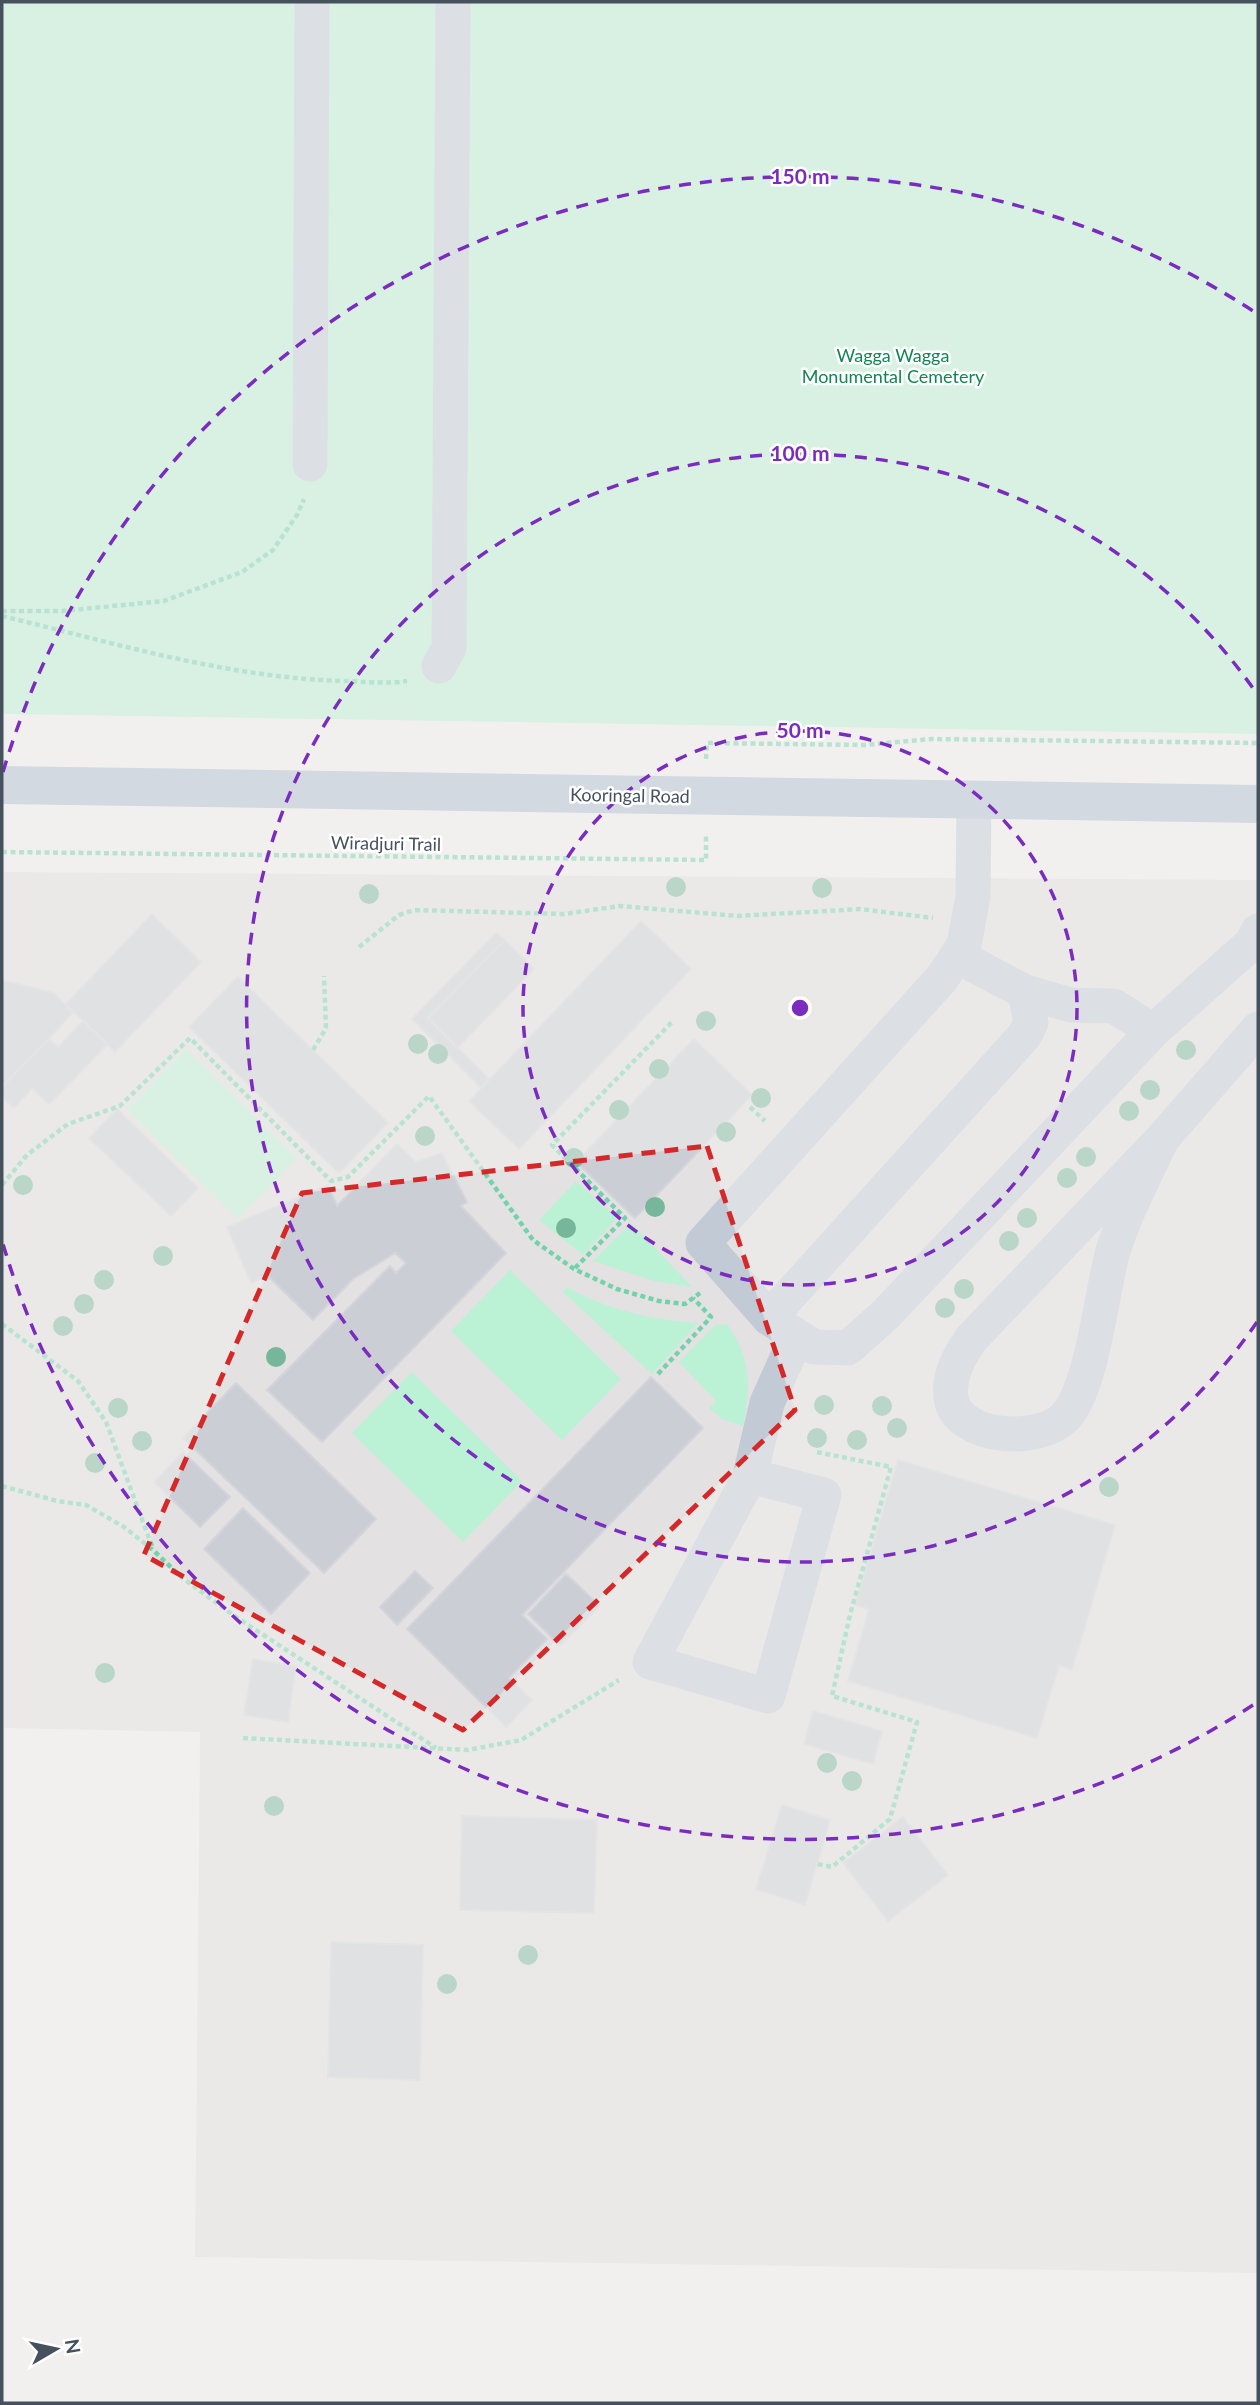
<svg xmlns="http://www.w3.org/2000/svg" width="1260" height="2405" viewBox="0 0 1260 2405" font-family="Lato,sans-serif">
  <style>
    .education { fill: #e3e1e1 }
    .green { fill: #bbf2d5 }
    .building { fill: #cbced5; stroke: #d3d5db; stroke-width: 2 }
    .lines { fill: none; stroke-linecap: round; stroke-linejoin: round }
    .path { stroke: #71d3ab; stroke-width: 4.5; stroke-dasharray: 5 3.5; stroke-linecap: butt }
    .minor { stroke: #c2cad5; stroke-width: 35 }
    .major { stroke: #adbcd0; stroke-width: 38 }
    .tree { fill: #76b69a }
    .marked { fill: none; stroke: #d62828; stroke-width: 5; stroke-dasharray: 14 9; stroke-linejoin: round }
    .ring { fill: none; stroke: #7b2cbf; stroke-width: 3.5; stroke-dasharray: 12 9 }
    .labels { text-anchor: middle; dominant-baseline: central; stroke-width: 5; stroke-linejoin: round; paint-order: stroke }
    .park-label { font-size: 18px; fill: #118655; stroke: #fff }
    .street-label { font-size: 18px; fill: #46515e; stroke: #fff }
    .centre { fill: #7b2cbf; stroke: #fff; stroke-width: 3.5 }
    .ring-label { font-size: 21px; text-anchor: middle; font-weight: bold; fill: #7b2cbf; stroke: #fff; stroke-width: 5; stroke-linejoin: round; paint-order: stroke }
  </style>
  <rect width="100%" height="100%" fill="#f2f0ef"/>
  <!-- education -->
  <path class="education" d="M2 872 1258 880V2273L195 2257 200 1732 2 1728Z"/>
  <!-- green -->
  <path class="green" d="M2 2H1258V734L2 714Z
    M186 1049 297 1158 238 1219 127 1110Z
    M576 1181 617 1218 583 1255 539 1220Z
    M631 1223 692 1287 654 1281 593 1261Z
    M510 1270 621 1379 562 1440 451 1331Z
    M567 1287C608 1310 652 1320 698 1323L652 1374 563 1292Z
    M727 1324C751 1358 751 1387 743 1426L722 1419 709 1408 716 1401 679 1362 715 1325Z
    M412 1372 522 1481 463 1542 352 1433Z"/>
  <!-- building -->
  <path class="building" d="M152 914 201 962 115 1052 66 1004Z
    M641 921 691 969 519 1149 469 1101Z
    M496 933 505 940 428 1018 489 1079 481 1088 412 1019Z
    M505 940 534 969 457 1048 428 1018Z
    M238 977 388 1123 339 1173 189 1027Z
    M2 980 54 993 73 1013 2 1087Z
    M83 1021 108 1044 49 1104 32 1088 14 1108 2 1097V1087L49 1039 58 1047Z
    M694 1039 752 1095 635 1218 576 1162Z
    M117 1109 198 1188 171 1216 89 1138Z
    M397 1144 416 1162 442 1153 467 1202 461 1206 506 1253 322 1442 267 1390 390 1266 396 1273 406 1263 395 1253 353 1279 313 1320 267 1275 251 1283 227 1227 328 1185 337 1206Z
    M651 1377 703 1428 522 1615 547 1639 509 1678 532 1700 506 1727 407 1629Z
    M236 1383 376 1519 324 1573 183 1438Z
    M183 1452 230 1497 200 1527 154 1482Z
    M898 1460 1115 1525 1072 1670 1059 1665 1037 1738 848 1681 869 1609 855 1605Z
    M243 1508 310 1573 271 1614 204 1549Z
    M415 1571 433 1588 397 1625 380 1607Z
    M566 1574 600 1606 560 1646 528 1614Z
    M253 1659 296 1666 288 1722 244 1715Z
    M813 1711 882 1731 873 1764 804 1744Z
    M782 1805 830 1820 805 1905 756 1889Z
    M462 1816 597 1820 594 1913 460 1910Z
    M903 1817 948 1875 888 1921 843 1863Z
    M331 1942 423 1945 420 2080 328 2077Z"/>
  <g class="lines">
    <!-- path -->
    <path class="path" d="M2 611H62L164 601 242 572 273 550 297 515 304 499
      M2 616C115 643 231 679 348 681 368 682 388 684 407 681
      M706 759 707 743 865 745 931 739 1258 743
      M2 852 706 860V834
      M359 947 399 915 414 910 564 914 620 906 738 916 860 909 933 918
      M313 1050 326 1028 324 976
      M750 1107 765 1121
      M2 1185 27 1155 68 1124 120 1106 190 1038 331 1181 348 1177 429 1096 533 1240 574 1269 617 1289 659 1301 685 1304 700 1293
      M575 1268 625 1218 552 1145 672 1022
      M2 1324 78 1381 106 1422 153 1549
      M658 1374 711 1317 693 1298
      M817 1452 891 1467 850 1615 832 1696 917 1722 890 1819 832 1867 817 1864
      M2 1486 57 1501 86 1505 124 1527 153 1550 181 1577 236 1617 436 1748
      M243 1738 468 1750 521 1740 619 1680"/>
    <!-- minor -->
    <path class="minor" d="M310 464 312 2
      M439 666 449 648 453 2
      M974 799 973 896 964 945 942 978 703 1243 769 1318 814 1347 848 1348 885 1315 1153 1031 1252 943 1258 931
      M957 956 1025 992 1071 1005 1114 1006 1153 1031
      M1162 1139C1145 1176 1125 1212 1113 1251 1101 1293 1093 1389 1064 1418 1039 1443 958 1440 951 1398 948 1376 959 1356 971 1339L1162 1139 1258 1029
      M769 1318 1024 1036 1031 1023 1025 992
      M750 1476 650 1662 768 1696 824 1495 750 1476 767 1403 797 1336"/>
    <!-- major -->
    <path class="major" d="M2 785 1258 804"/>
  </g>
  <!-- trees -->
  <g class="tree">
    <circle cx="676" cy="887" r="10"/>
    <circle cx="822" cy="888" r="10"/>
    <circle cx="369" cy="894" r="10"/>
    <circle cx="706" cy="1021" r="10"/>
    <circle cx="418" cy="1044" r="10"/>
    <circle cx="1186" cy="1050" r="10"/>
    <circle cx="438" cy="1054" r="10"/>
    <circle cx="659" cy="1069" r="10"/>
    <circle cx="1150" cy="1090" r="10"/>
    <circle cx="761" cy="1098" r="10"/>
    <circle cx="619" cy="1110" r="10"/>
    <circle cx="1129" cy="1111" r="10"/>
    <circle cx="726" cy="1132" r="10"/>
    <circle cx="425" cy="1136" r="10"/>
    <circle cx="1086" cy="1157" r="10"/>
    <circle cx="574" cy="1158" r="10"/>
    <circle cx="1067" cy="1178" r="10"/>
    <circle cx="23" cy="1185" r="10"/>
    <circle cx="655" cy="1207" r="10"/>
    <circle cx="1027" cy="1218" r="10"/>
    <circle cx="566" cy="1228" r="10"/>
    <circle cx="1009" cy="1241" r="10"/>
    <circle cx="163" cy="1256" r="10"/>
    <circle cx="104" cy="1280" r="10"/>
    <circle cx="964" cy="1289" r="10"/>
    <circle cx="84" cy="1304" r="10"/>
    <circle cx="945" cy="1308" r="10"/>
    <circle cx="63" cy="1326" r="10"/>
    <circle cx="276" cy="1357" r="10"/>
    <circle cx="824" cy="1405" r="10"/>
    <circle cx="882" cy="1406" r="10"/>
    <circle cx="118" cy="1408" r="10"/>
    <circle cx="897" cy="1428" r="10"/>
    <circle cx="817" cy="1438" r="10"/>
    <circle cx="857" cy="1440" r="10"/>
    <circle cx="142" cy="1441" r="10"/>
    <circle cx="95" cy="1463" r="10"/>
    <circle cx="1109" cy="1487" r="10"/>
    <circle cx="105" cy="1673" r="10"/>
    <circle cx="827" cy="1763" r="10"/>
    <circle cx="852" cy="1781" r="10"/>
    <circle cx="274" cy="1806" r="10"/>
    <circle cx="528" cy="1955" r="10"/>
    <circle cx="447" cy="1984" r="10"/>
  </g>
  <!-- marked area -->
  <path d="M0 0H1260V2405H0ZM707 1146 795 1410 463 1730 144 1555 302 1193Z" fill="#f2f0ef" fill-opacity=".55" fill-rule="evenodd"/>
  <path class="marked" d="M707 1146 795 1410 463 1730 144 1555 302 1193Z"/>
  <!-- distance rings -->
  <g class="ring">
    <circle cx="800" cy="1008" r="277"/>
    <path d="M1257 1322A554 554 0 1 1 1257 694"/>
    <path d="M1253 1705A831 831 0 0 1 3 1244M3 772A831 831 0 0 1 1253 311"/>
  </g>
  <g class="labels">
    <!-- park labels -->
    <g class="park-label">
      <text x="893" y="355">Wagga Wagga<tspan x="893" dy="21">Monumental Cemetery</tspan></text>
    </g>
    <!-- street labels -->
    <g class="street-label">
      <text transform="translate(630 795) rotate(1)">Kooringal Road</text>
      <text transform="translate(386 843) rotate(1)">Wiradjuri Trail</text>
    </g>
  </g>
  <circle cx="800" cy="1008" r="10" class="centre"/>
  <g class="ring-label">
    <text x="800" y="184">150 m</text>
    <text x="800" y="461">100 m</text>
    <text x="800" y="738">50 m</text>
  </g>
  <!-- border -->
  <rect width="1260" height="2405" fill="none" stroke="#46515e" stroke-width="7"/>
  <!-- north arrow -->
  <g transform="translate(56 2349) rotate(81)" stroke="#ffffff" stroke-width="5" paint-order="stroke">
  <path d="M0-5L12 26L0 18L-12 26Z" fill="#46515e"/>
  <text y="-10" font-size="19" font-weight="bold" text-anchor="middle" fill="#46515e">N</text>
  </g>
</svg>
